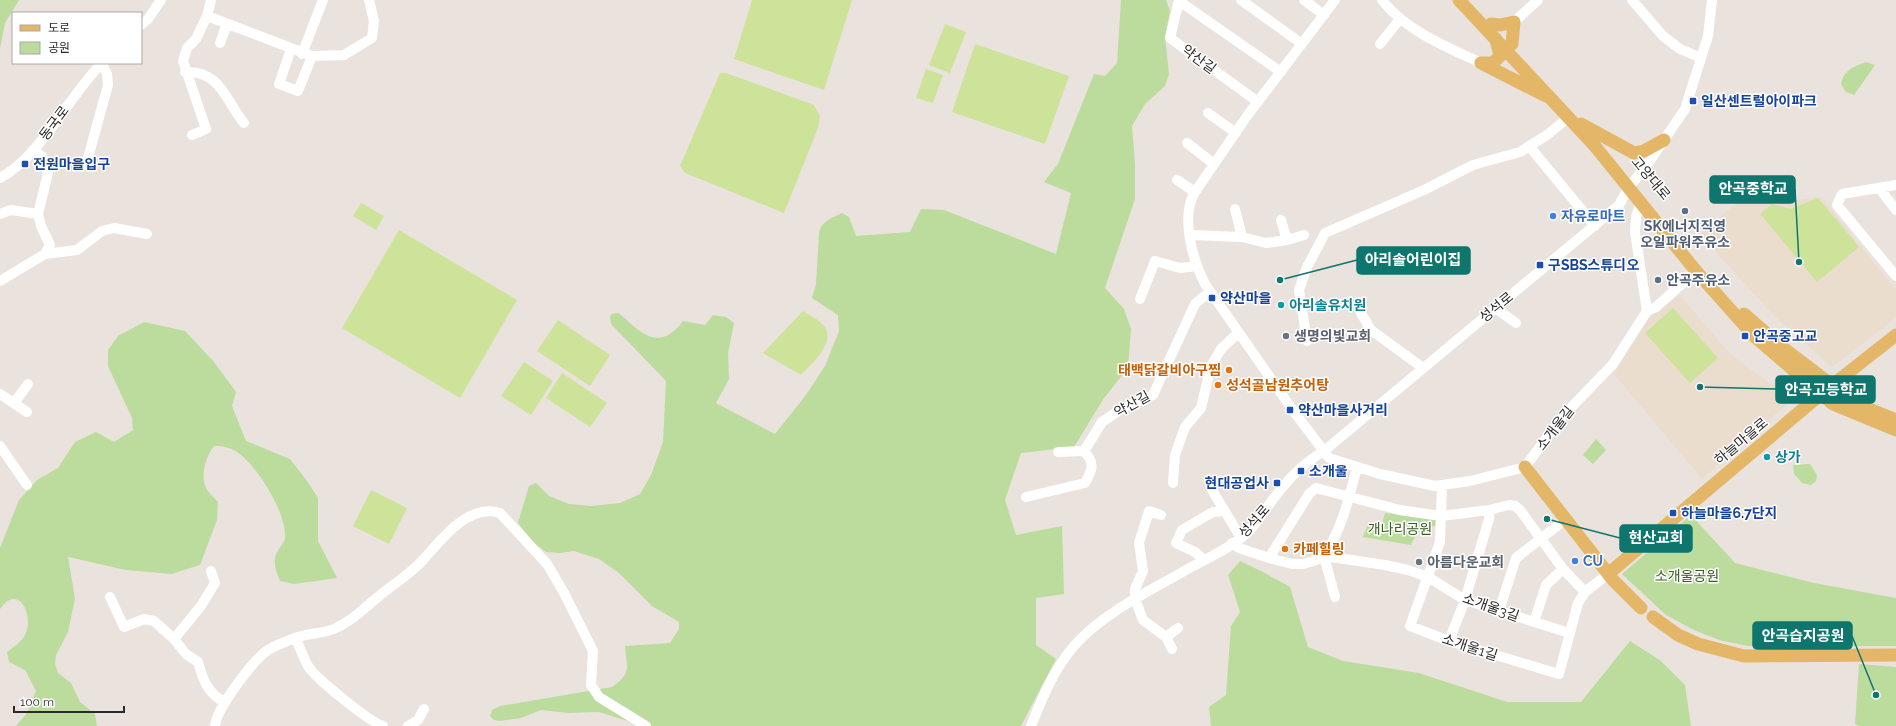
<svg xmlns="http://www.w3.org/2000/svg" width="1896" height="726" viewBox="0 0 1896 726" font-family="Raleway,'Noto Sans KR',sans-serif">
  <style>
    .education { fill: #eaddcd }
    .green { fill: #bbdc9d }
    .pitch { fill: #cde39a }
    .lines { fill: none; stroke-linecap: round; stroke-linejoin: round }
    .minor { stroke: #fff; stroke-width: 10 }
    .major { stroke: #e4b668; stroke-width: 13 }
    .transit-dot { fill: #1a4fb4; stroke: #fff; stroke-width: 1.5 }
    .service-dot { fill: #5c6f8a; stroke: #fff; stroke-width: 1.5 }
    .shop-dot { fill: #3f7fe0; stroke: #fff; stroke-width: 1.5 }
    .culture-dot { fill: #0f9aa8; stroke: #fff; stroke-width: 1.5 }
    .worship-dot { fill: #6b7280; stroke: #fff; stroke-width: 1.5 }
    .food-dot { fill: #e8710a; stroke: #fff; stroke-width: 1.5 }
    .labels { text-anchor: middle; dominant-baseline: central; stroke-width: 3; stroke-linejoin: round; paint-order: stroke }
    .street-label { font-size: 14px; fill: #292929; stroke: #fff }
    .transit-label { font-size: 14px; font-weight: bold; fill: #164399; stroke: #fff; text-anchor: start }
    .shop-label { font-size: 14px; font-weight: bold; fill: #366cbe; stroke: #fff; text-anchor: start }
    .service-label { font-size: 14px; font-weight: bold; fill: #4e5e75; stroke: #fff }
    .culture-label { font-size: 14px; font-weight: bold; fill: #0d838f; stroke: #fff; text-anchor: start }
    .worship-label { font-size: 14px; font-weight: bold; fill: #5b616d; stroke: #fff; text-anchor: start }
    .food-label { font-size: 14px; font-weight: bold; fill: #c56008; stroke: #fff; text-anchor: start }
    .park-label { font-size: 14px; fill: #365f20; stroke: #fff }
    .leader { fill: none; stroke: #0f766e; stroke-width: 1.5 }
    .callout-dot { fill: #0f766e; stroke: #fff; stroke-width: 1.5 }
    .callout { fill: #0f766e; stroke: #0f766e; stroke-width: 1.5 }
    .callout-label { font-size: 15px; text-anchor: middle; font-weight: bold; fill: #fff }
  </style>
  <rect width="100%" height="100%" fill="#eae2dc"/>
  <!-- education -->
  <path class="education" d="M1821 197 1896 290V318L1832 367 1774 316 1700 234 1740 200 1777 205 1782 200 1791 201Z
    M1680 295 1729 353 1792 400 1702 479 1614 374 1649 318Z"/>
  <!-- green -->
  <path class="green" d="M0 0H19L5 23 0 49Z
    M1121 0H1166L1170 11 1165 37 1169 74 1165 86 1145 104 1132 126 1135 164V199L1105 288 1124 309 1131 329 1128 368 1104 398 1074 447 1021 453 1005 500 1016 535 1062 526 1064 594 1036 598V645L1056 659 1021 726H644L599 712 568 713 541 710 521 718 500 721 494 720 490 716 492 710 500 706 612 687C632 673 627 668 625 646L670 643 679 629V622L652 606 619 573 599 559 574 551 560 553 546 552 534 543 518 523 529 486 536 483 549 496 569 504 591 506 620 503 640 494 651 475 663 442 666 381 611 324 610 317 612 314 618 313C626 318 632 326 640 331 658 344 671 337 683 321L705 325 713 315 726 317 734 323 728 353 729 379 716 403 775 434 806 395 825 366 839 331 838 315 812 298 816 284 819 233C821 221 832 218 842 213L849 217 856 236 910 232 921 209 944 210 1056 254 1071 193 1044 182 1058 164 1094 74 1105 76 1117 63Z
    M1866 62 1875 65 1854 95 1846 92 1841 84C1844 70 1853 67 1866 62Z
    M144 322 185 331 214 362 236 392 232 406 246 441 290 459 307 481 318 498V541L337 578 294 584 280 581C276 571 271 560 279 549 281 546 284 542 285 539 288 515 257 465 237 452 230 447 222 446 214 446 206 456 200 475 206 488 208 493 215 498 218 502L217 520 200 565 171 574 126 570 68 557 75 599 68 632 56 655 55 664 58 673 71 683 80 702 95 714 97 726H16L26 714 36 691 25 670 9 662 7 652C12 648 20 643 24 637 36 618 19 581 0 609V548L19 500 37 480 58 468 75 442 96 432 114 442 133 430 132 418 108 366V350L118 336Z
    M1596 439 1606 450 1593 464 1583 455Z
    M1810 464 1817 475 1816 481 1811 485 1802 483 1794 474 1793 465Z
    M1385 513 1436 520 1435 526C1421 526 1416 533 1411 545L1363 537 1368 524 1381 527Z
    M1691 515 1735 563 1814 583 1896 598V646H1748L1719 640 1694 630 1666 615 1622 574Z
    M1240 561 1261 571 1290 587 1308 647 1343 661 1419 673 1507 702H1581L1630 641 1661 661 1685 685 1691 726H1211L1209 707 1226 695 1231 626 1240 612 1228 575Z
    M1859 664 1896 667V726H1859L1855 724Z"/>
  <!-- pitch -->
  <path class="pitch" d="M752 0H852L824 90 734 59Z
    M945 24 966 32 950 73 929 65Z
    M975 44 1069 76 1045 144 952 112Z
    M926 69 943 75 933 103 916 98Z
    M720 73H726L814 105 820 116 818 128 784 213 690 175 685 173 680 166Z
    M1818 198 1859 247 1817 282 1760 214 1772 204 1790 209Z
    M361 203 384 216 376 230 353 216Z
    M399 230 517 300 460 398 342 328Z
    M1673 308 1718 358 1690 383 1645 333Z
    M803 311C809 315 816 318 821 323 840 339 812 364 801 375L763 353Z
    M558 320 610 355 590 386 537 351Z
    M524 362 553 381 531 415 501 396Z
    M562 373 607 403 590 427 546 398Z
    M371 490 407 508 389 544 353 526Z"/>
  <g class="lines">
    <!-- minor -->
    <path class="minor" d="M1179 0 1170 38 1258 102
      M1241 0 1302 44
      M1304 0 1324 15
      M1335 0 1247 116 1195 192C1180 216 1193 261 1205 284L1292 409 1329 458 1380 474 1435 486 1470 481 1525 467 1561 418 1613 364 1647 311 1635 232 1636 217 1641 202
      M1382 0C1406 31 1447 47 1481 63
      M1632 0 1663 36 1680 49 1701 58
      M1179 1 1281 72
      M207 16 312 56 344 55 372 38 374 21 369 0
      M1514 22 1538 0
      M141 25 148 19 161 0
      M220 43 227 24
      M1380 44 1400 19
      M291 49 279 84 298 91 312 56
      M302 54 323 0
      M185 72C220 70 226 101 244 123
      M1208 113 1236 133
      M192 135 206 129 183 61 187 48 196 39 207 16 211 0
      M1187 143 1214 164
      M1529 146 1595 226
      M86 165 108 85 107 74 102 63
      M0 178C40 157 69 96 102 63
      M1177 180 1195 192
      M1896 185 1842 194 1837 205 1896 276
      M1880 189 1896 210
      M1235 209 1242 237
      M0 214 11 210 38 214
      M1281 220 1287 240
      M1190 235 1242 237 1266 243 1287 240 1304 235
      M45 254 77 250 102 231 114 228 147 234
      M0 281 45 254 50 245 41 226 38 214 48 173 42 156 32 151
      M1140 299 1155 261 1180 268 1197 266
      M1495 308 1516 323
      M1647 311 1656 307 1696 271
      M1361 313 1371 330 1423 368
      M1307 341 1299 290 1307 267 1325 233 1424 190 1473 165 1520 152 1547 135 1569 117
      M0 394 27 412
      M14 403 28 384
      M0 446 27 485
      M1084 451 1102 422 1121 409 1153 395 1195 304 1210 291
      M1173 483 1175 455 1185 427 1201 408 1211 366 1221 349 1238 333
      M1442 486 1440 542 1410 626 1449 641 1559 674 1578 603 1585 592 1608 574
      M1212 490 1241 538
      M1026 497 1085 483C1093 469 1095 463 1084 451L1058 452
      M1161 515 1149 511 1139 543 1143 571 1135 589V599L1143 620 1166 637 1172 649
      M1232 543 1239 548 1269 558 1292 564H1303L1314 561 1324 556 1385 565 1408 570 1428 577 1465 600 1569 633
      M1269 558 1309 494 1316 488 1400 510 1441 516 1489 510 1509 505 1515 506 1520 510 1563 569 1585 592
      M1204 560 1195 552 1176 543 1182 530 1213 512 1224 511
      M110 597 124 627 144 619 154 621 174 639 186 654 198 662C203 680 207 692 224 702
      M1335 597 1324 556C1342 529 1349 498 1357 467
      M1499 611 1516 558 1566 519
      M1534 622 1546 585 1563 569
      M1166 637 1178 628
      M295 638C300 647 303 657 308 666 315 678 371 723 383 726
      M174 639 201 606 215 583 211 571
      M1449 641 1465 600 1489 519 1490 510
      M215 726C216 709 254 659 268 650 276 645 287 641 295 638 308 633 322 634 334 629 352 621 363 609 378 597 393 584 408 576 422 561 441 540 468 503 500 513L547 564 563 591 593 651 591 685 599 697 646 726
      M408 726 418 720 424 709
      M1031 726C1042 698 1054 669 1074 646 1103 613 1148 592 1186 570 1206 559 1229 549 1246 534 1255 526 1261 515 1268 506 1284 484 1300 465 1324 451L1619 205 1629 187 1647 165 1685 109 1708 36 1712 0"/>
    <!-- major -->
    <path class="major" d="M1459 0 1594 145 1696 271 1754 336 1833 404 1896 430
      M1491 24 1500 25 1514 22 1512 44
      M1481 63 1546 96
      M1481 63H1493L1500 56 1496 39
      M1581 124 1634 153 1644 151 1664 140
      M1744 314 1783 348 1845 395 1869 409 1896 420
      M1525 467 1613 580 1641 608
      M1608 574 1821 394 1896 335
      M1653 617 1678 635 1698 644 1744 656 1896 655"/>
  </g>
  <!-- markers -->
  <g class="transit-dot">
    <rect x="1689" y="97" width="8" height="8" rx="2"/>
    <rect x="21" y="160" width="8" height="8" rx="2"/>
    <rect x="1536" y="261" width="8" height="8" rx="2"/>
    <rect x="1208" y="294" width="8" height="8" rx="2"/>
    <rect x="1741" y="332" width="8" height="8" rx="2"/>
    <rect x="1286" y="406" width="8" height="8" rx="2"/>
    <rect x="1297" y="467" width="8" height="8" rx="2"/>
    <rect x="1273" y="479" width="8" height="8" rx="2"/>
    <rect x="1669" y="509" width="8" height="8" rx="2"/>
  </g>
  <g class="service-dot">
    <circle cx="1685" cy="211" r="4"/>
    <circle cx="1658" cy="280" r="4"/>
  </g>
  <g class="shop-dot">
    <circle cx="1553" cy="216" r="4"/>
    <circle cx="1575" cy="561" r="4"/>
  </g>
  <g class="culture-dot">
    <circle cx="1281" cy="305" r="4"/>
    <circle cx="1767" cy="457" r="4"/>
  </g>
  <g class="worship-dot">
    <circle cx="1286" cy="336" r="4"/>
    <circle cx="1419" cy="562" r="4"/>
  </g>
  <g class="food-dot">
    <circle cx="1229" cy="370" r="4"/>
    <circle cx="1218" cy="385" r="4"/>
    <circle cx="1285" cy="549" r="4"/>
  </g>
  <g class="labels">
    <!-- street labels -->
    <g class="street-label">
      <text transform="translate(1199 59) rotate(36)">약산길</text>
      <text transform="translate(54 123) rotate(-53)">동국로</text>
      <text transform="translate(1651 178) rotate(50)">고양대로</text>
      <text transform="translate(1496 307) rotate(-39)">성석로</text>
      <text transform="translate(1132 404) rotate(-29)">약산길</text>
      <text transform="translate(1555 428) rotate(-52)">소개울길</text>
      <text transform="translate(1741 441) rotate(-40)">하늘마을로</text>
      <text transform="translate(1254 521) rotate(-49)">성석로</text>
      <text transform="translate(1491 607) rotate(19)">소개울3길</text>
      <text transform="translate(1470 647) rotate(18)">소개울1길</text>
    </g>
    <!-- transit labels -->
    <g class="transit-label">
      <text x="1701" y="101">일산센트럴아이파크</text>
      <text x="33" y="164">전원마을입구</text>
      <text x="1548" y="265">구SBS스튜디오</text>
      <text x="1220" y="298">약산마을</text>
      <text x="1753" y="336">안곡중고교</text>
      <text x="1298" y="410">약산마을사거리</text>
      <text x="1309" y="471">소개울</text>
      <text x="1269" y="483" text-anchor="end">현대공업사</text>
      <text x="1681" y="513">하늘마을6.7단지</text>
    </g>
    <!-- shop labels -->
    <g class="shop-label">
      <text x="1561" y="216">자유로마트</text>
      <text x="1583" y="561">CU</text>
    </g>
    <!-- service labels -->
    <g class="service-label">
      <text x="1685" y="226">SK에너지직영<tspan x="1685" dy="16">오일파워주유소</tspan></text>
      <text x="1666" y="280" text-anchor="start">안곡주유소</text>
    </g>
    <!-- culture labels -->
    <g class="culture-label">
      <text x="1289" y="305">아리솔유치원</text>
      <text x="1775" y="457">상가</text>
    </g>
    <!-- worship labels -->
    <g class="worship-label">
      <text x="1294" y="336">생명의빛교회</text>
      <text x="1427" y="562">아름다운교회</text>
    </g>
    <!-- food labels -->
    <g class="food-label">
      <text x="1221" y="370" text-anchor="end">태백닭갈비아구찜</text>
      <text x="1226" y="385">성석골남원추어탕</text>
      <text x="1293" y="549">카페힐링</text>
    </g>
    <!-- park labels -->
    <g class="park-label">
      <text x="1400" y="529">개나리공원</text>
      <text x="1687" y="576">소개울공원</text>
    </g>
  </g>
  <!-- callouts -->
  <path class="leader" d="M1799 262L1795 189M1280 280L1357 260M1700 387L1776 389M1547 519L1620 538M1876 695L1852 636"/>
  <g class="callout-dot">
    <circle cx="1799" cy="262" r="4"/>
    <circle cx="1280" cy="280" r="4"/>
    <circle cx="1700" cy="387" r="4"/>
    <circle cx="1547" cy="519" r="4"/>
    <circle cx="1876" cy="695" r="4"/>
  </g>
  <g class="callout">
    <rect x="1710" y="176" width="85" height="27" rx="4"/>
    <rect x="1357" y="247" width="113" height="27" rx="4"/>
    <rect x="1776" y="376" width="99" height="27" rx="4"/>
    <rect x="1620" y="525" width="72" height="27" rx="4"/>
    <rect x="1753" y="622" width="99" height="27" rx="4"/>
  </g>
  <g class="callout-label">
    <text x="1753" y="194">안곡중학교</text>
    <text x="1413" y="265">아리솔어린이집</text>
    <text x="1826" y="395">안곡고등학교</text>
    <text x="1656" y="543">현산교회</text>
    <text x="1803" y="641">안곡습지공원</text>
  </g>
  <!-- legend -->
  <rect x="12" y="12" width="130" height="52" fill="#ffffff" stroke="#a9a9a9"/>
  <rect x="20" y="25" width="20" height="6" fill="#e4b668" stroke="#a9a9a9"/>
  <text x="48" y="32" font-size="12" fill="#292929">도로</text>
  <rect x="20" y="42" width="20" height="12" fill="#bbdc9d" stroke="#a9a9a9"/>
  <text x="48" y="52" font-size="12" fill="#292929">공원</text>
  <!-- scale -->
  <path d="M14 706v6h110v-6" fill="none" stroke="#292929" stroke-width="2"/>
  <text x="20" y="706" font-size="12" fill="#292929" stroke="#ffffff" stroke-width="3" paint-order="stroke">100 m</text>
</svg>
